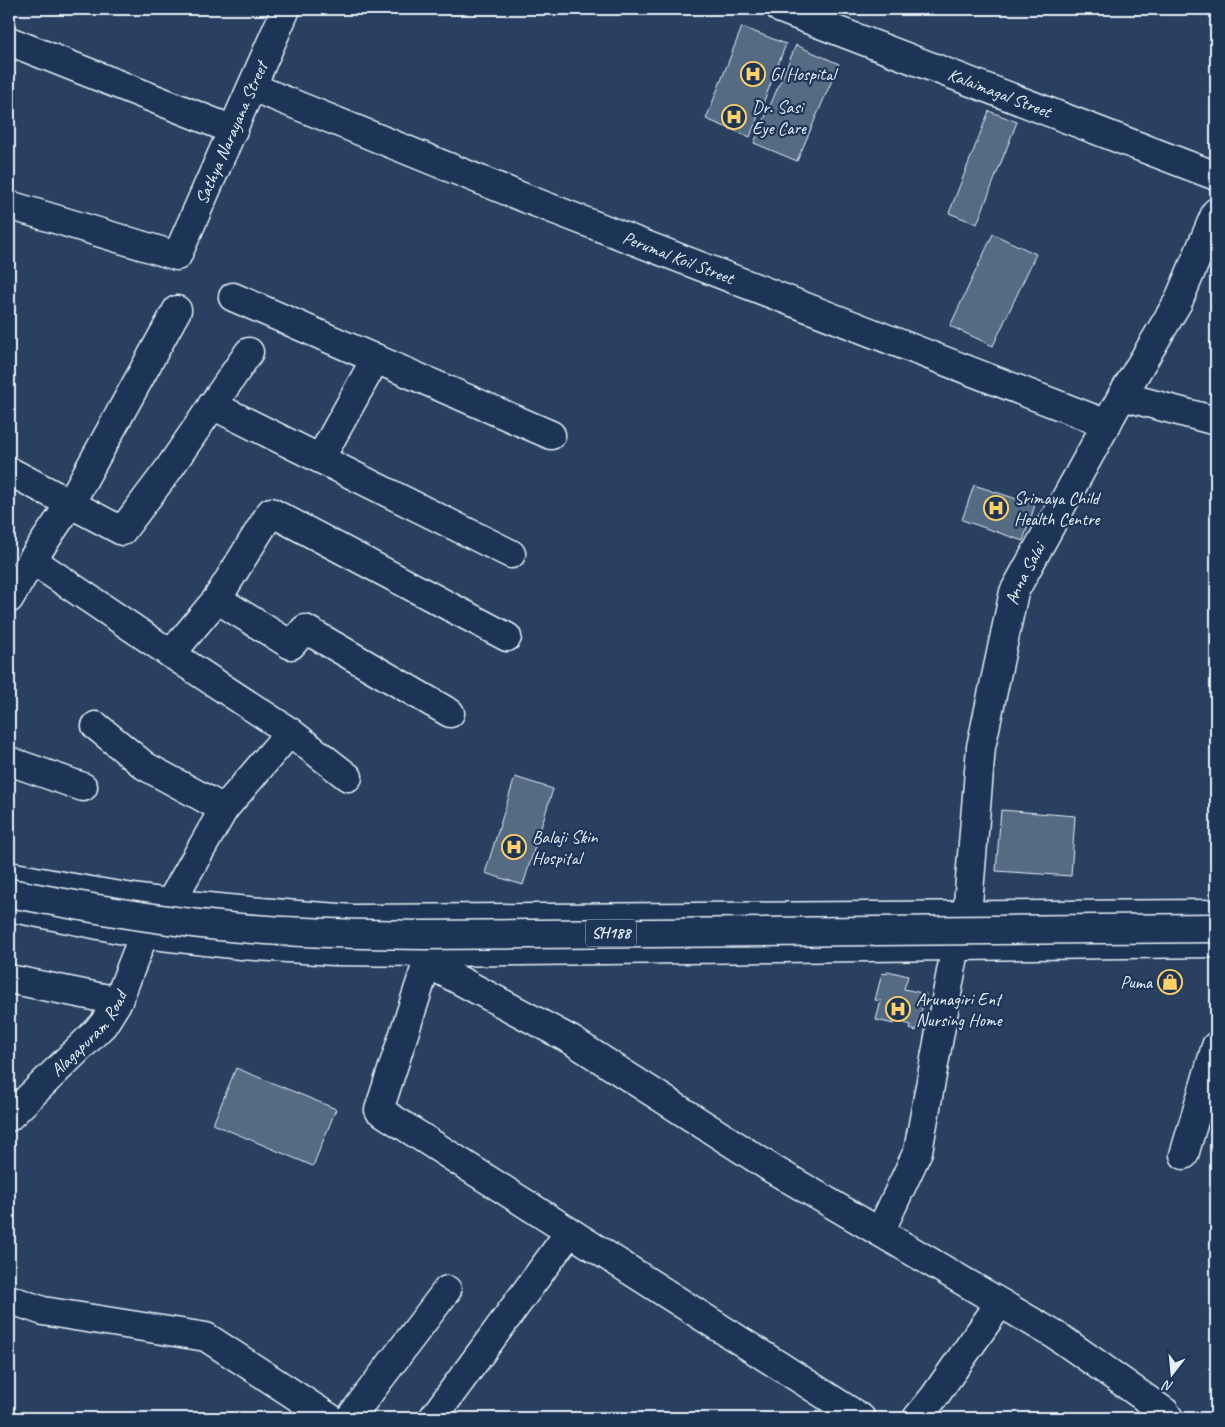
<svg xmlns="http://www.w3.org/2000/svg" width="1225" height="1427" viewBox="0 0 1225 1427" font-family="Caveat,sans-serif">
  <style>
    .building { fill: #556a83; stroke: #e8f1f8 }
    .lines { fill: none; stroke-linecap: round; stroke-linejoin: round }
    .minor-casing { stroke: #e8f1f8; stroke-width: 31 }
    .major-casing { stroke: #e8f1f8; stroke-width: 31 }
    .minor { stroke: #1d3557; stroke-width: 28 }
    .major { stroke: #1d3557; stroke-width: 28 }
    .major-bridge-casing { stroke: #e8f1f8; stroke-width: 31; stroke-linecap: butt }
    .major-bridge { stroke: #1d3557; stroke-width: 28 }
    .labels { text-anchor: middle; dominant-baseline: central; stroke-width: 4.5; stroke-linejoin: round; paint-order: stroke }
    .shield { fill: #1d3557; stroke: #abb9c8; stroke-width: 1 }
    .shield-label { font-size: 16px; font-weight: bold; fill: #e8f1f8 }
    .poi-label { font-size: 18px; fill: #e8f1f8; stroke: #1d3557; text-anchor: start }
    .street-label { font-size: 18px; fill: #e8f1f8; stroke: #1d3557 }
  </style>
  <rect width="100%" height="100%" fill="#294061"/>
  <filter id="ink" filterUnits="userSpaceOnUse"><feTurbulence type="fractalNoise" baseFrequency=".02" numOctaves="2"/><feDisplacementMap in="SourceGraphic" scale="10" xChannelSelector="R" yChannelSelector="G"/><feConvolveMatrix kernelMatrix="1 2 1 2 8 2 1 2 1" color-interpolation-filters="sRGB"/></filter>
  <g filter="url(#ink)">
    <!-- building -->
    <path class="building" d="M742 27 786 44 750 137 706 119Z
      M796 45 839 64 797 161 754 143Z
      M989 111 1017 122 977 224 949 213Z
      M993 234 1036 254 993 346 950 326Z
      M974 485 1035 505 1023 541 962 520Z
      M515 777 553 789 523 885 485 873Z
      M1001 810 1075 816 1071 876 996 871Z
      M888 971 908 976 904 989 926 994 916 1031 910 1029 911 1025 895 1020 894 1024 876 1020 881 1001 875 1000 882 973 887 974Z
      M236 1068 336 1109 313 1166 213 1124Z"/>
    <g class="lines">
      <defs>
        <g id="minor">
          <path id="s1" d="M781 9 1216 176"/>
          <path d="M9 41 233 130"/>
          <path id="s2" d="M252 87 527 199 1107 424"/>
          <path id="s3" d="M9 205 177 256 286 9"/>
          <path d="M233 297 551 435"/>
          <path d="M177 310 70 504 32 560 171 654 290 732 348 777"/>
          <path d="M1122 396 1216 421"/>
          <path d="M212 405 511 554"/>
          <path d="M320 459 376 358"/>
          <path d="M9 471 122 531 168 470 249 352"/>
          <path d="M9 599 32 560"/>
          <path d="M217 599 271 512 507 637"/>
          <path d="M171 654 217 599 291 645 305 629 450 713"/>
          <path d="M96 726 145 766 224 809"/>
          <path d="M9 761 83 787"/>
          <path d="M170 903 224 809 290 732"/>
          <path id="s4" d="M969 939 967 916 981 747 1014 592 1122 396 1178 302 1216 212"/>
          <path d="M429 952 427 963 379 1110 861 1418"/>
          <path d="M427 963 571 1040 774 1170 1060 1338 1165 1412 1169 1418"/>
          <path d="M9 979 118 1001"/>
          <path d="M1184 1155 1216 1046"/>
          <path d="M880 1232 918 1151 956 945"/>
          <path d="M9 1299 43 1311 206 1337 330 1418"/>
          <path d="M350 1418 447 1290"/>
          <path d="M433 1418 569 1233"/>
          <path d="M917 1418 934 1397 1000 1303"/>
        </g>
        <g id="major">
          <path d="M9 876C63 886 116 897 171 903 231 910 292 915 353 919L1216 914"/>
          <path d="M9 907 144 934 241 945 334 951 429 952 1216 943"/>
          <path id="s5" d="M9 1117 103 1025 118 1001 144 934 147 918"/>
        </g>
      </defs>
      <!-- minor casing -->
      <use href="#minor" class="minor-casing"/>
      <!-- major casing -->
      <use href="#major" class="major-casing"/>
      <!-- minor -->
      <use href="#minor" class="minor"/>
      <!-- major -->
      <use href="#major" class="major"/>
      <defs>
        <path id="major-bridge" d="M9 893C79 906 148 919 219 926 287 933 356 934 424 935L1216 928"/>
      </defs>
      <!-- major-bridge casing -->
      <use href="#major-bridge" class="major-bridge-casing"/>
      <!-- major-bridge -->
      <use href="#major-bridge" class="major-bridge"/>
    </g>
  </g>
  <!-- icons -->
  <defs>
    <symbol id="hospital-ring" viewBox="-11 -11 22 22"><circle r="9.5" fill="#1d3557" stroke="#ffd166" stroke-width="1.5"/><path d="M-5-5h3v3.5h4V-5h3V5h-3V1.5h-4V5h-3Z" fill="#ffd166"/></symbol>
    <symbol id="shop-ring" viewBox="-11 -11 22 22"><circle r="9.5" fill="#1d3557" stroke="#ffd166" stroke-width="1.5"/><path d="M-5-2.5h2.3a2.7 3.5 0 0 1 5.4 0H5L5.5 6h-11ZM-1.5-2.5h3a1.5 2.3 0 0 0-3 0Z" fill="#ffd166"/></symbol>
  </defs>
  <g fill-rule="evenodd">
    <use href="#hospital-ring" x="739" y="60" width="28" height="28"/>
    <use href="#hospital-ring" x="720" y="103" width="28" height="28"/>
    <use href="#hospital-ring" x="982" y="494" width="28" height="28"/>
    <use href="#hospital-ring" x="500" y="833" width="28" height="28"/>
    <use href="#shop-ring" x="1156" y="968" width="28" height="28"/>
    <use href="#hospital-ring" x="884" y="995" width="28" height="28"/>
  </g>
  <g class="labels">
    <!-- shield labels -->
    <rect class="shield" x="586" y="919.5" width="50" height="27" rx="4"/>
    <g class="shield-label">
      <text x="611" y="933">SH188</text>
    </g>
    <!-- poi labels -->
    <g class="poi-label">
      <text x="770" y="74">Gl Hospital</text>
      <text x="752" y="107">Dr. Sasi<tspan x="752" dy="21">Eye Care</tspan></text>
      <text x="1014" y="498">Srimaya Child<tspan x="1014" dy="21">Health Centre</tspan></text>
      <text x="532" y="837">Balaji Skin<tspan x="532" dy="21">Hospital</tspan></text>
      <text x="1152" y="982" text-anchor="end">Puma</text>
      <text x="916" y="999">Arunagiri Ent<tspan x="916" dy="21">Nursing Home</tspan></text>
    </g>
    <!-- street labels -->
    <g class="street-label">
      <text stroke="none"><textPath href="#s1" startOffset="234">Kalaimagal Street</textPath></text>
      <text stroke="none"><textPath href="#s3" startOffset="310">Sathya Narayana Street</textPath></text>
      <text stroke="none"><textPath href="#s2" startOffset="459">Perumal Koil Street</textPath></text>
      <text stroke="none"><textPath href="#s4" startOffset="372">Anna Salai</textPath></text>
      <text stroke="none"><textPath href="#s5" startOffset="116">Alagapuram Road</textPath></text>
    </g>
  </g>
  <!-- margin -->
  <rect width="1225" height="1427" fill="none" stroke="#1d3557" stroke-width="30"/>
  <rect x="15" y="15" width="1195" height="1397" fill="none" stroke="#e8f1f8" stroke-width="2" filter="url(#ink)"/>
  <!-- north arrow -->
  <g transform="translate(1172 1374) rotate(196)" stroke="#1d3557" stroke-width="4" paint-order="stroke">
  <path d="M0-4L9 19L0 12L-9 19Z" fill="#e8f1f8"/>
  <text y="-8" font-size="14" font-weight="bold" text-anchor="middle" fill="#e8f1f8">N</text>
  </g>
</svg>
